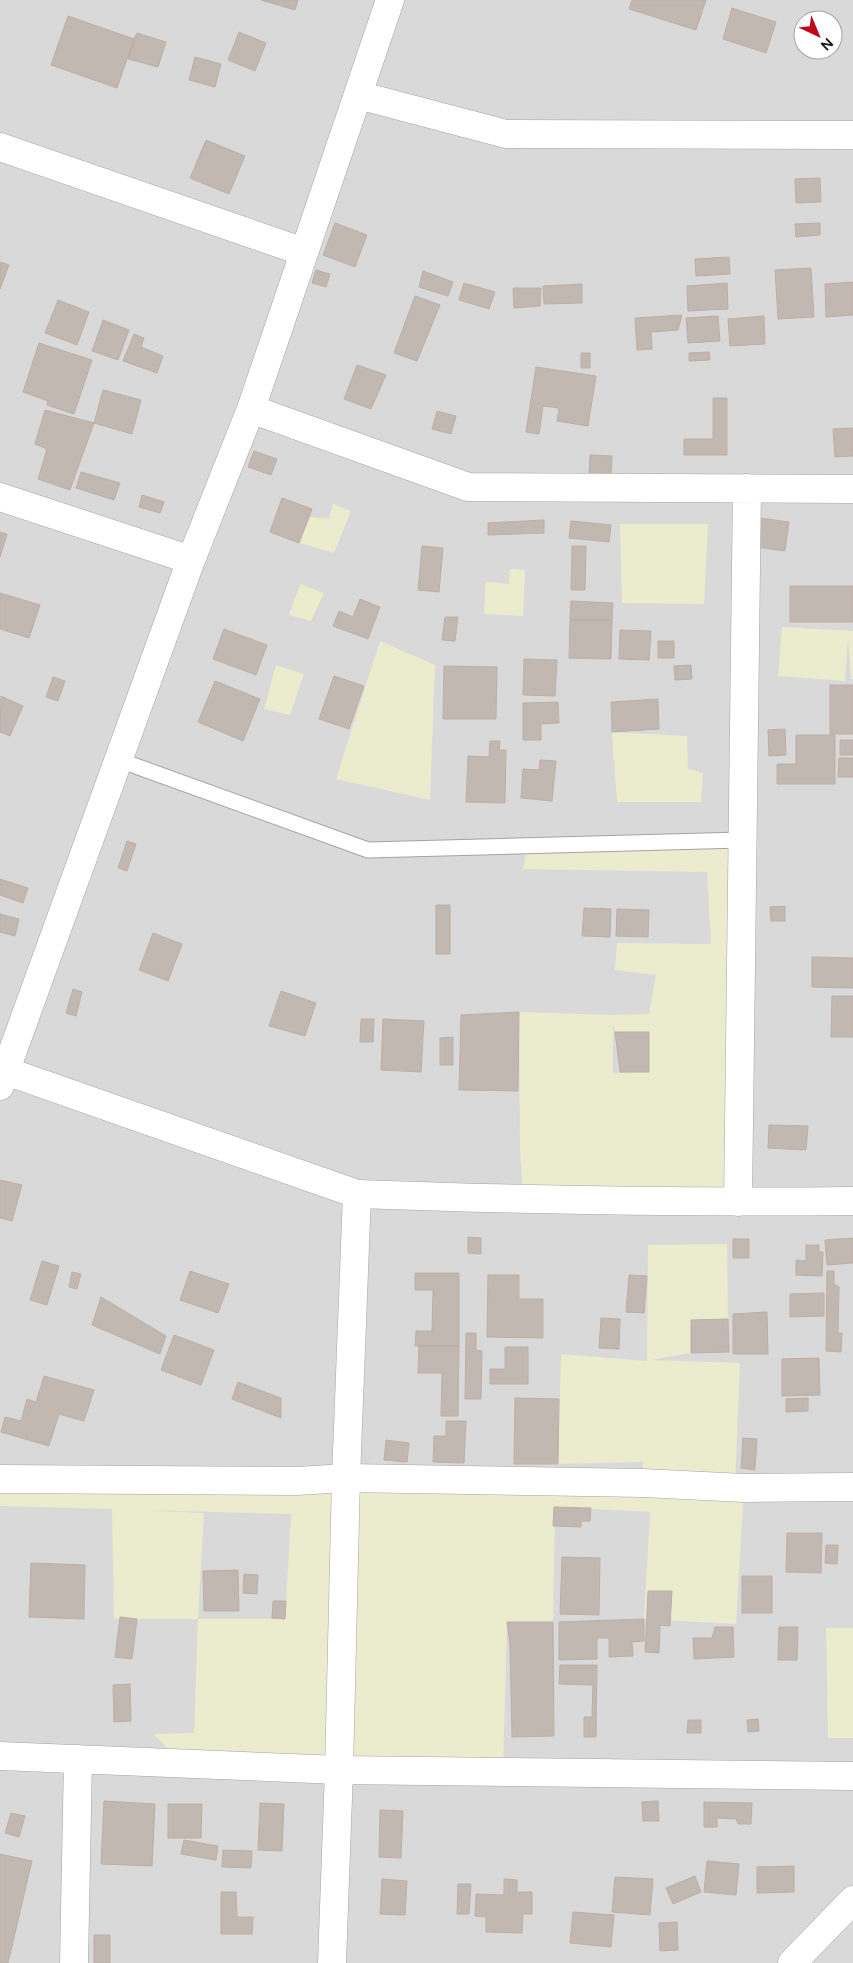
<svg xmlns="http://www.w3.org/2000/svg" width="853" height="1963" viewBox="0 0 853 1963" font-family="Figtree,sans-serif">
  <style>
    .residential { fill: #dad9d9; fill-rule: evenodd }
    .farmland { fill: #ebebce; fill-rule: evenodd }
    .building { fill: #c1b8b2; stroke: #beaea6 }
    .lines { fill: none; stroke-linecap: round; stroke-linejoin: round }
    .service-casing { stroke: #a3a3a3; stroke-width: 17 }
    .minor-casing { stroke: #a3a3a3; stroke-width: 29 }
    .tertiary-casing { stroke: #a3a3a3; stroke-width: 29 }
    .service { stroke: #fff; stroke-width: 15 }
    .minor { stroke: #fff; stroke-width: 28 }
    .tertiary { stroke: #fff; stroke-width: 28 }
  </style>
  <rect width="100%" height="100%" fill="#ede9e2"/>
  <!-- residential -->
  <path class="residential" d="M0 0H853V1963H0ZM803 20H833V50H803Z"/>
  <!-- farmland -->
  <path class="farmland" d="M333 504 351 511 334 553 299 543 310 517 329 519Z
    M620 524H708L704 604 622 603Z
    M510 569 525 570 523 616 484 614 486 582 509 584Z
    M300 584 324 593 311 621 289 615Z
    M782 627 853 631V679H851L848 637 845 681 778 676Z
    M380 641 435 665 430 800 336 779Z
    M276 665 304 674 290 715 264 709Z
    M612 732 687 736 688 769 703 773 701 802H617Z
    M742 840 738 1202 523 1200 520 1148 519 1012 613 1015 649 1014 656 975 615 970 617 943 711 944 707 872 523 869 528 845ZM613 1023 615 1032H648L649 1072 613 1073Z
    M727 1244 728 1319 691 1320V1353L651 1360 740 1363 735 1486 744 1488 736 1624 644 1619 650 1512 555 1507 553 1622H507L503 1772 181 1763 154 1734 194 1733 198 1619H114L112 1509 0 1506V1479L643 1483V1462L558 1464 561 1354 647 1361 648 1245ZM135 1510 291 1514 285 1619H198L204 1513Z
    M853 1628V1738H828L826 1628Z"/>
  <!-- building -->
  <path class="building" d="M261 0H298L295 10Z
    M632 0H706L696 30 629 9Z
    M732 8 776 22 766 53 723 39Z
    M68 16 134 39 117 88 51 65Z
    M239 32 266 43 255 71 228 60Z
    M137 33 166 42 158 67 128 59 134 39Z
    M195 57 221 64 215 87 189 80Z
    M206 140 245 156 229 194 190 178Z
    M820 178 821 202 796 203 795 179Z
    M335 223 367 235 355 267 323 255Z
    M820 223V235L796 237 795 224Z
    M729 257 730 274 696 276 695 259Z
    M0 262 9 265 0 289Z
    M811 268 814 317 778 319 775 270Z
    M316 270 330 274 326 287 312 283Z
    M423 271 453 282 448 296 419 287Z
    M853 282V315L826 317 825 284Z
    M464 283 495 292 489 309 459 300Z
    M727 283 728 309 688 311 687 286Z
    M582 284V303L544 304 543 286Z
    M513 288H541L540 306 514 308Z
    M415 296 440 305 417 361 394 353Z
    M58 300 89 312 77 345 45 333Z
    M682 315 678 330 651 332 652 349 637 350 635 318Z
    M718 316 720 341 688 343 686 318Z
    M764 316 765 344 730 346 728 319Z
    M103 320 129 330 118 360 92 351Z
    M134 334 144 338 141 347 163 356 157 373 123 361Z
    M39 343 92 360 74 414 47 405 48 401 23 392Z
    M709 352 710 360 689 361V353Z
    M581 353H590V368H581Z
    M357 365 386 375 371 409 344 399Z
    M536 367 596 376 588 426 557 421 559 408 543 406 539 434 526 432Z
    M103 390 141 400 132 434 94 423Z
    M713 398H727V455H684V439H713Z
    M45 410 94 423 70 490 38 479 47 449 35 444Z
    M437 411 456 416 451 434 432 429Z
    M853 428V456L835 457 833 429Z
    M254 451 277 459 271 475 248 467Z
    M590 455 612 456 611 477H589Z
    M81 472 120 483 114 500 76 488Z
    M142 495 164 502 160 513 139 507Z
    M282 498 312 509 299 543 270 532Z
    M760 518 789 522 785 551 756 547Z
    M544 520V533L488 535V523Z
    M571 521 611 525 609 542 569 538Z
    M0 532 7 534 0 557Z
    M422 546 443 548 439 592 418 590Z
    M572 546H586L585 590H571Z
    M790 586H853V622H790Z
    M0 593 40 605 29 638 0 629Z
    M360 599 380 607 368 639 333 626 339 611 353 617Z
    M571 601 613 603 612 620H570Z
    M445 617H458L455 641 442 640Z
    M570 620H612L611 659 569 658Z
    M224 629 267 645 256 675 213 659Z
    M620 630 651 631 649 660 619 659Z
    M658 641H674V658H658Z
    M524 659 557 660 555 696 523 695Z
    M691 665 692 679 675 680 674 666Z
    M444 666 497 667 496 719H443Z
    M334 676 364 686 349 729 319 719Z
    M53 677 65 681 58 701 46 697Z
    M215 681 260 699 243 741 198 722Z
    M830 685H853V734H830Z
    M1 696 23 706 10 736 0 732Z
    M658 699 659 729 612 732 611 702Z
    M558 702 559 723 541 724V740H523V703Z
    M785 729 786 755 769 756 768 730Z
    M796 735H835V784H777V764H796Z
    M840 740H853V755H840Z
    M490 741H500L499 750H506L505 803 466 802 468 756 489 757Z
    M839 758H853V777H838Z
    M540 760 556 761 552 801 521 798 523 769 539 770Z
    M127 841 136 844 127 871 118 868Z
    M0 879 28 888 23 903 0 895Z
    M436 905H450V954H436Z
    M785 906V921H771L770 907Z
    M584 908 611 909 610 937 582 936Z
    M617 909 649 910 648 937 616 936Z
    M0 914 19 919 15 936 0 932Z
    M153 933 182 944 168 981 139 970Z
    M812 957 853 958V988L812 987Z
    M73 989 82 992 76 1016 66 1013Z
    M281 991 316 1003 305 1036 269 1026Z
    M832 996H853V1037H831Z
    M519 1012 518 1091 459 1090 461 1015Z
    M361 1019H374L373 1042H360Z
    M383 1019 424 1021 421 1072 381 1070Z
    M615 1032H649V1072H620Z
    M453 1037V1065H440V1038Z
    M769 1125 808 1126 806 1150 768 1148Z
    M0 1180 22 1185 12 1221 0 1218Z
    M468 1237 481 1238V1254L468 1253Z
    M853 1238V1263L827 1265 825 1240Z
    M733 1239H749V1258H733Z
    M806 1245H819V1252H823L822 1276 796 1275V1260L806 1261Z
    M42 1261 59 1266 47 1305 30 1300Z
    M190 1271 229 1284 218 1313 180 1300Z
    M827 1271H834V1284L839 1287 838 1333H842L841 1352 826 1351Z
    M72 1272 81 1274 77 1289 69 1287Z
    M415 1273H459V1346H415L416 1331H432L433 1290H415Z
    M488 1275H519V1299H543V1338L487 1337Z
    M629 1275 647 1276 644 1313 626 1312Z
    M824 1293V1316L790 1317V1294Z
    M101 1297 166 1336 160 1354 92 1325Z
    M767 1312 768 1354H733V1314Z
    M601 1318 620 1319 619 1349 599 1348Z
    M728 1319 729 1352 691 1353V1320Z
    M466 1333H476V1350L482 1351 481 1399H465Z
    M174 1335 214 1350 201 1385 161 1370Z
    M419 1346H459L458 1416H441L442 1373H418Z
    M505 1347H528V1384H490V1369H505Z
    M819 1358 820 1395 782 1396V1359Z
    M44 1376 94 1390 84 1421 59 1414 49 1446 1 1432 5 1417 21 1421 27 1399 36 1402Z
    M238 1382 281 1398V1418L232 1399Z
    M515 1398 559 1399 558 1464H514Z
    M808 1398V1411L786 1412V1399Z
    M446 1421H466L464 1463 433 1462 434 1436H446Z
    M743 1438 757 1439 755 1470 741 1468Z
    M386 1440 409 1443 407 1462 384 1460Z
    M554 1507 591 1508 590 1521H581V1527L553 1526Z
    M787 1533H822L821 1573 786 1572Z
    M826 1545H838L837 1564 825 1563Z
    M562 1557 600 1558 599 1615 560 1614Z
    M31 1563 85 1565 84 1619 29 1617Z
    M238 1570 239 1611H204L203 1571Z
    M244 1574 258 1575 257 1594 243 1593Z
    M742 1576H772V1613H742Z
    M648 1591H672L670 1626 660 1625 659 1653 645 1652Z
    M273 1601H286L285 1619 272 1618Z
    M120 1617 137 1619 132 1659 115 1657Z
    M644 1619V1641L632 1642 633 1656 609 1657V1638H597V1659L559 1660V1622Z
    M507 1622H553L554 1736 512 1737 510 1645Z
    M715 1627H733L734 1657 694 1659 693 1638H712Z
    M779 1627H798L797 1660H778Z
    M560 1665H597L596 1737H584V1717H592L593 1685 559 1684Z
    M130 1684 131 1721 114 1722 113 1685Z
    M758 1719 759 1731 748 1732 747 1720Z
    M688 1720H701V1733H687Z
    M104 1801 155 1804 152 1866 101 1864Z
    M658 1801 659 1821H643L642 1802Z
    M704 1802 752 1803 751 1824H738L736 1819 717 1818V1827H704Z
    M260 1803 284 1804 282 1851 258 1850Z
    M168 1804H202L201 1838H168Z
    M380 1810 403 1811 401 1858 379 1857Z
    M11 1813 25 1816 19 1837 5 1833Z
    M184 1840 218 1846 216 1860 181 1854Z
    M223 1850 252 1851 251 1868 222 1867Z
    M0 1854 32 1861 8 1963H0Z
    M707 1861 739 1864 736 1895 704 1892Z
    M794 1866V1892L757 1893V1867Z
    M695 1876 701 1892 673 1904 666 1888Z
    M615 1877 653 1879 650 1915 612 1912Z
    M382 1879 407 1881 405 1915 380 1914Z
    M504 1879 517 1880V1892H532V1914H523L522 1933 486 1932V1917L475 1916 476 1894 504 1895Z
    M458 1884H471L469 1914H457Z
    M221 1892H236L237 1917H253L252 1934H221Z
    M573 1912 614 1915 611 1947 570 1943Z
    M677 1922 678 1950 660 1951 659 1923Z
    M94 1935H110V1963H94Z"/>
  <g class="lines">
    <defs>
      <path id="service" d="M119 760 368 850 742 840"/>
      <path id="minor" d="M358 95 506 134 853 135
        M0 147 304 252
        M251 409 468 487 853 489
        M0 497 191 560
        M0 1086 191 560 251 409 390 0
        M357 1194C523 1200 688 1203 853 1201
        M738 1202 747 488
        M0 1479 297 1481 346 1478 643 1483 744 1488 853 1487
        M0 1756 339 1770
        M74 1963 78 1759
        M792 1963 853 1900"/>
      <path id="tertiary" d="M0 1069 357 1194 346 1478 339 1770 332 1963
        M339 1770 853 1776"/>
    </defs>
    <!-- service casing -->
    <use href="#service" class="service-casing"/>
    <!-- minor casing -->
    <use href="#minor" class="minor-casing"/>
    <!-- tertiary casing -->
    <use href="#tertiary" class="tertiary-casing"/>
    <!-- service -->
    <use href="#service" class="service"/>
    <!-- minor -->
    <use href="#minor" class="minor"/>
    <!-- tertiary -->
    <use href="#tertiary" class="tertiary"/>
  </g>
  <!-- north arrow -->
  <g transform="translate(818 35) rotate(136)"><circle r="24" fill="#ffffff" stroke="#a4a4a4"/>
  <path d="M0-4L9 19L0 12L-9 19Z" fill="#be0a17"/>
  <text y="-8" font-size="14" font-weight="bold" text-anchor="middle" fill="#1c1c1c">N</text>
  </g>
</svg>
